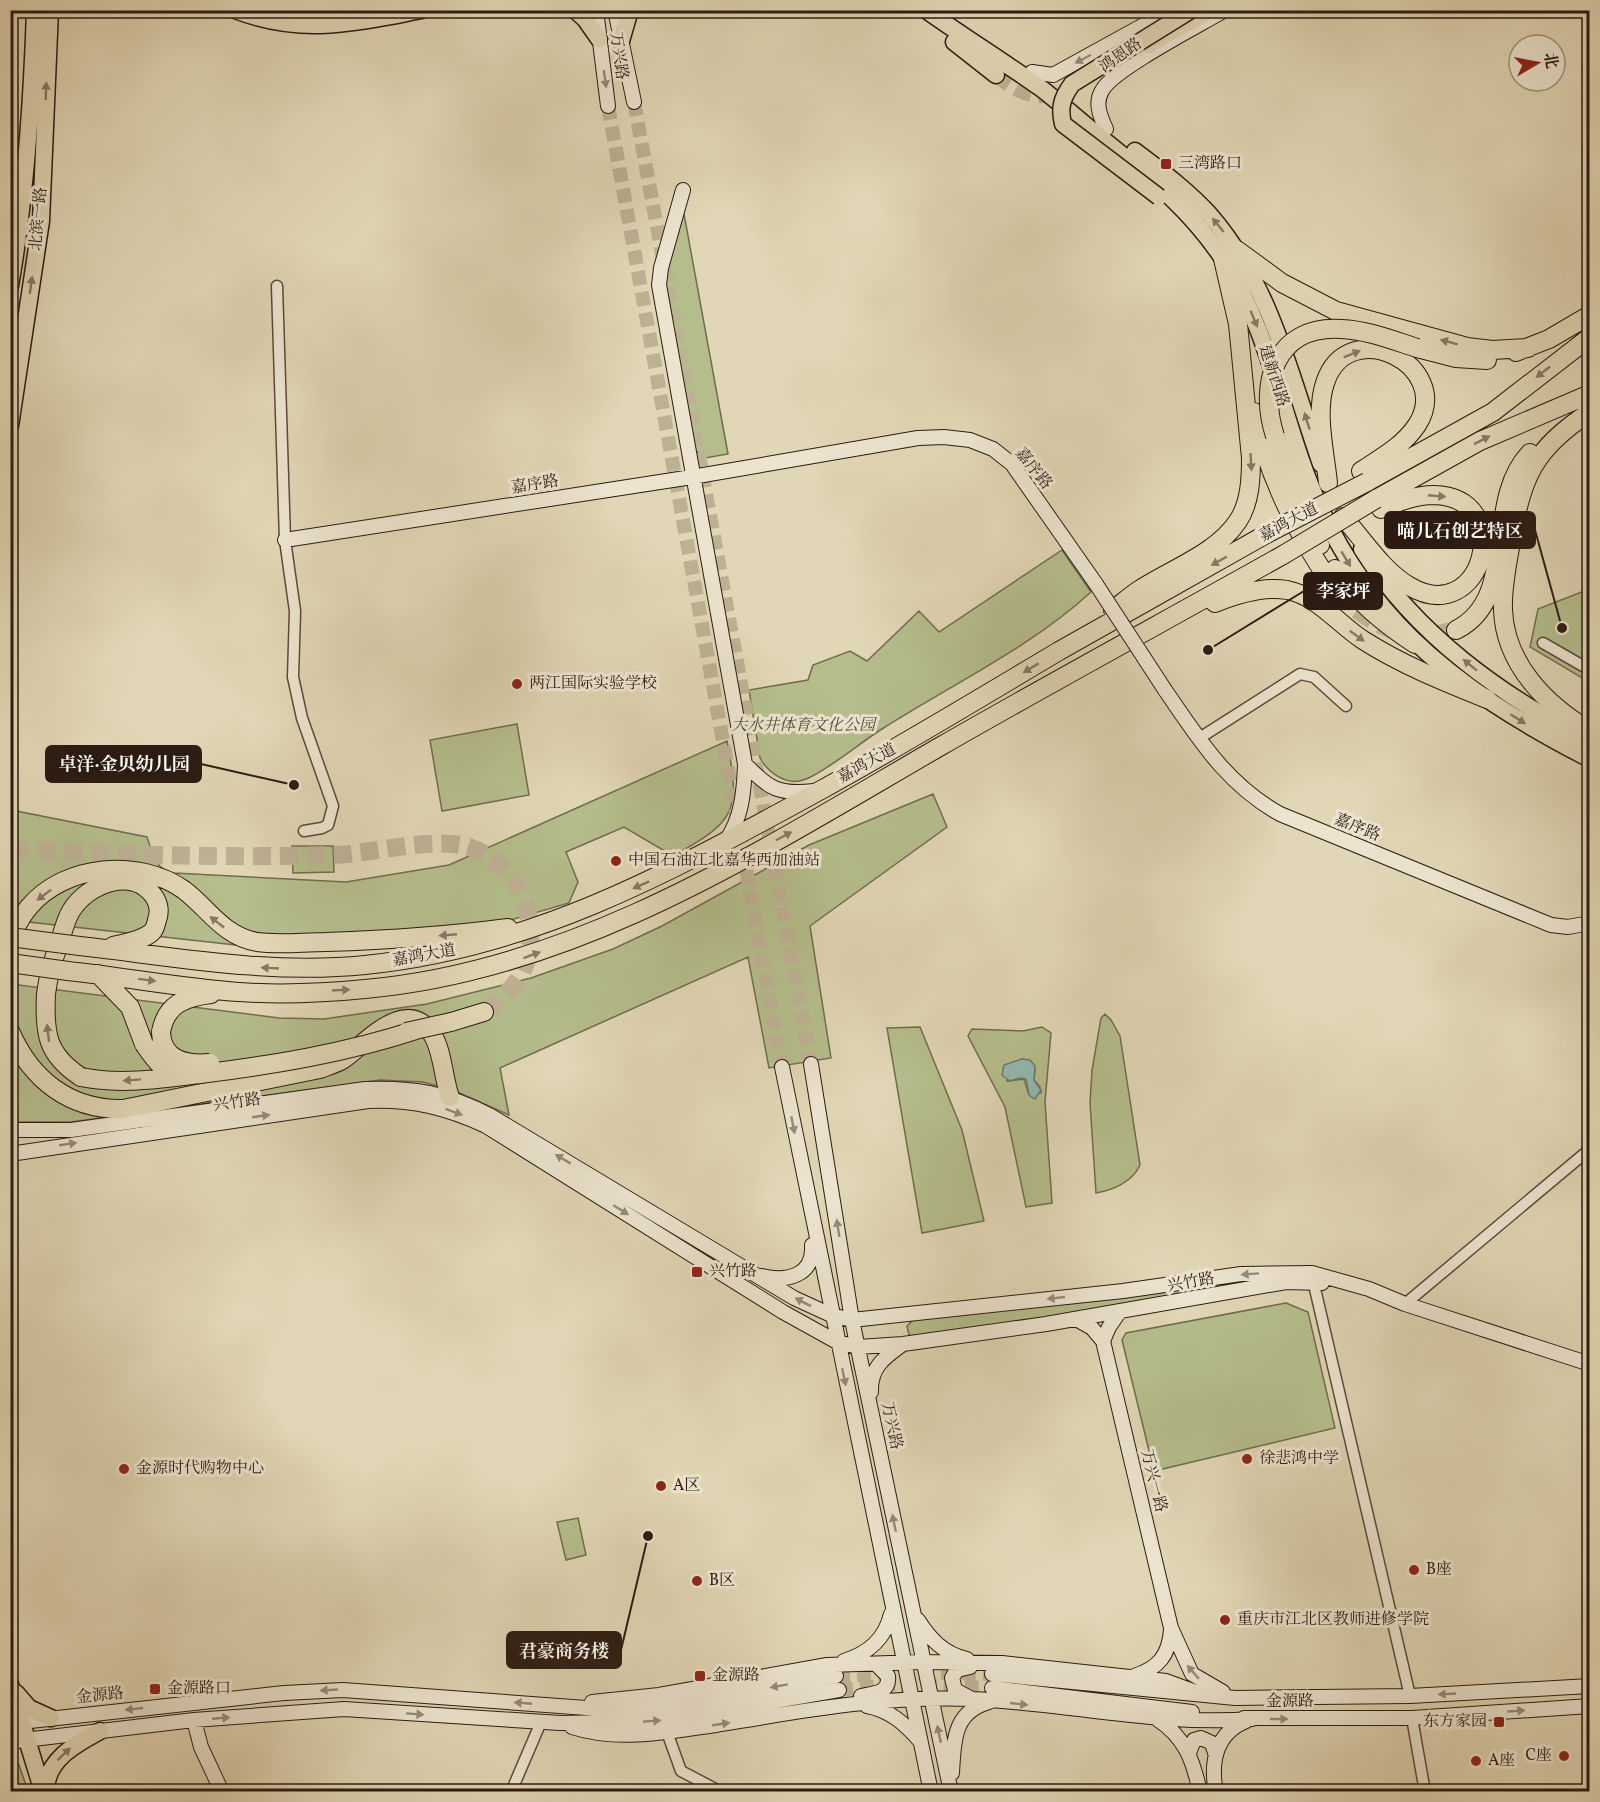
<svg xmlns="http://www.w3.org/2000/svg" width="1600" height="1802" viewBox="0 0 1600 1802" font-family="Vollkorn,'Noto Serif SC',serif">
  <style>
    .green { fill: #b5bd8c; stroke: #706c4f; stroke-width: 1.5; fill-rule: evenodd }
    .water { fill: #94b9b1; stroke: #6a7a71; stroke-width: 1.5 }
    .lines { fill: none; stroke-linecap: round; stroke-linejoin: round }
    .secondary-tunnel { stroke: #bdb194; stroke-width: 14; stroke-dasharray: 14 7; stroke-linecap: butt }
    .primary-tunnel { stroke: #bdb194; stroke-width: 16; stroke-dasharray: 16 8; stroke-linecap: butt }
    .highway-tunnel { stroke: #bdb194; stroke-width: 18; stroke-dasharray: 18 9; stroke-linecap: butt }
    .street-casing { stroke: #584a3b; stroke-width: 13 }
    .secondary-casing { stroke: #2b1b12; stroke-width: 16 }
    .primary-casing { stroke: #2b1b12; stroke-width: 19 }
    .highway-casing { stroke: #2b1b12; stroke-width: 20 }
    .street { stroke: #ece4cf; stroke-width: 10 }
    .secondary { stroke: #ece4cf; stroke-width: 14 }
    .primary { stroke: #e1d6b5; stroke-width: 16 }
    .highway { stroke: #e1d6b5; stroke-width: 18 }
    .secondary-bridge-casing { stroke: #2b1b12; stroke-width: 16; stroke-linecap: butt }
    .primary-bridge-casing { stroke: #2b1b12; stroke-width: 19; stroke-linecap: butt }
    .highway-bridge-casing { stroke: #2b1b12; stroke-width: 20; stroke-linecap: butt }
    .secondary-bridge { stroke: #ece4cf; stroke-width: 14 }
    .primary-bridge { stroke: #e1d6b5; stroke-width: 16 }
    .highway-bridge { stroke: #e1d6b5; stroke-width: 18 }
    .oneway { fill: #958a7a }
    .oneway2 { fill: #867864 }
    .poi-dot { fill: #8f2418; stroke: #ece4cf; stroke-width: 2 }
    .labels { text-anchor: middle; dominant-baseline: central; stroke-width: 6; stroke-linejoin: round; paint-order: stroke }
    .street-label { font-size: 16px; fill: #2b1b12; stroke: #ece4cf }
    .poi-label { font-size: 16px; fill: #2b1b12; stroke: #ece4cf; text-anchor: start }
    .park-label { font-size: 16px; font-style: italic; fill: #544c37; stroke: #ece4cf }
    .leader { fill: none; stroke: #2b1b12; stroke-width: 2 }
    .callout-dot { fill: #2b1b12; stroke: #ece4cf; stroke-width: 2 }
    .callout { fill: #2b1b12; stroke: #2b1b12; stroke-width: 2 }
    .callout-label { font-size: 18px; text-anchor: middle; font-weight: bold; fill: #fff }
  </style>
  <rect width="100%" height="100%" fill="#e1d6b5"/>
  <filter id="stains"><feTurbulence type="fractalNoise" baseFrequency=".00333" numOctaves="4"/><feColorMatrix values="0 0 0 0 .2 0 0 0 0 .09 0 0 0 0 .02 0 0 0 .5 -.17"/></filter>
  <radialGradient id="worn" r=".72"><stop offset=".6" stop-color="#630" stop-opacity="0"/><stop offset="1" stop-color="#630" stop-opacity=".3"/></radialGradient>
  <!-- green -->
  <path class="green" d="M684 214 728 454 705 458 694 450 666 301V266Z
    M1062 550 1091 592C1030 648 951 685 882 729 861 742 827 771 806 779 788 787 768 773 760 758L749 690 808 680 813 665 850 651 867 661 919 611 939 632Z
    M1589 589V682L1530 647 1538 609Z
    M517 724 529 795 442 811 430 740Z
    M727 741C741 812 735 822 673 856L624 827 566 852 578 882 569 903 493 925 262 948 11 920V810L147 837C153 854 154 869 174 873L346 882 449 865Z
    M933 794 947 827 810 926 831 1058 769 1068 748 957 500 1068 509 1115 455 1091 423 1082 380 1080 71 1122H11V984L279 1018 324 1019 427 1004 531 978 613 949 662 926 809 845Z
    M292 846H333L334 872 293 873Z
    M1105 1014 1111 1020 1120 1036 1140 1165C1133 1181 1114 1190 1096 1193L1090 1103 1092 1070 1101 1018Z
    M920 1027 962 1130 984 1221 922 1233 887 1028Z
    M1042 1027 1051 1033 1045 1102 1052 1203 1026 1207 1005 1107 968 1036 972 1029 1023 1031ZM1022 1059 1035 1069 1034 1080 1040 1087 1041 1093 1028 1092 1024 1079 1007 1081 1014 1063Z
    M1219 1282 1220 1289 918 1338 909 1335 907 1326 914 1319Z
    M1286 1303 1308 1312 1335 1428 1154 1471 1122 1340 1126 1333Z
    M578 1518 586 1555 566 1560 557 1522Z
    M10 1740 11 1742 28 1791H11Z"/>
  <!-- water -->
  <path class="water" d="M1022 1059 1030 1060 1035 1066 1034 1080 1041 1090 1035 1099 1029 1095 1026 1079 1020 1078 1010 1081 1002 1075 1004 1065Z"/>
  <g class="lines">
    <!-- secondary-tunnel -->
    <path class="secondary-tunnel" d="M634 102 811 1064
      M608 106 782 1067
      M836 1676 911 1672 992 1674
      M839 1690 897 1684 992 1688"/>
    <!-- primary-tunnel -->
    <path class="primary-tunnel" d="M996 75C1016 89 1031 100 1057 93"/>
    <!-- highway-tunnel -->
    <path class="highway-tunnel" d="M1337 592C1373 627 1406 644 1456 630
      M10 849C118 855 226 858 333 855 372 854 433 836 469 847 521 864 544 925 522 973 514 989 497 1001 484 1012"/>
    <defs>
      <path id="street" d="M277 286 285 540 295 611 293 677 302 718 333 806 328 825 322 828 304 831
        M1543 643 1583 666 1590 660
        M1198 739 1300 674 1314 677 1346 706
        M1312 1276 1410 1696
        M1405 1304 1590 1149
        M1412 1718 1425 1792
        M667 1732 681 1771 721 1792
        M511 1792 541 1722"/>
      <path id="secondary" d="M596 10 608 106
        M615 10 634 102
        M1032 72 1053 75 1171 10
        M1106 129C1100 116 1094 102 1103 89 1116 68 1200 25 1225 10
        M683 190 661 268 659 285 745 764C744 791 742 819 725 842
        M285 540 692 477 918 438 944 437 970 440 993 449 1012 464 1096 584
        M1165 690C1199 739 1226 784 1280 814L1551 925 1568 927 1590 923
        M745 764C769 789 779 795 814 791
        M811 1064 852 1320 951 1792
        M782 1067 931 1792
        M10 1130H71L365 1089C414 1087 447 1093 491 1116L794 1298 831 1315 852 1320 1123 1291 1241 1274 1312 1273 1369 1289 1405 1304 1590 1364
        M10 1154 368 1101C412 1099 447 1108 486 1126L783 1312 837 1342 858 1347 903 1344 1046 1324 1286 1282 1322 1283
        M762 1276C787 1282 814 1276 812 1245
        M1076 1319 1092 1328 1103 1341 1109 1327 1120 1311
        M1103 1341 1171 1628 1192 1674 1223 1692
        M871 1392C870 1367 885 1357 903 1344
        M918 1620C930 1639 944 1654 967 1659
        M844 1661C869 1653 885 1639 891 1614
        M970 1667 957 1670 952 1678 955 1690 970 1698
        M992 1674 1235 1698 1410 1696 1590 1686
        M1134 1676C1159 1668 1169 1655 1171 1630
        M992 1688 1192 1712
        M861 1696C875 1693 890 1693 888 1676L876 1664
        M592 1702 659 1695 827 1665 923 1662 1002 1663 1166 1681 1204 1695
        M867 1706C890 1710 905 1724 920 1741
        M1244 1718H1412L1590 1706
        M1157 1719C1185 1737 1193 1760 1200 1792
        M194 1720 201 1747 222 1792
        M12 1723 284 1693 343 1690 614 1710 660 1708 836 1676
        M572 1727C618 1742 669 1732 716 1725 801 1711 886 1695 972 1699 1066 1703 1158 1726 1252 1719
        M16 1741 194 1720 344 1709 560 1723 660 1721 839 1690
        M1189 1753 1194 1740 1201 1738 1212 1743 1215 1753
        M952 1773C954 1741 953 1712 989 1702
        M1216 1792C1210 1762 1216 1733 1246 1721"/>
      <path id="primary" d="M235 10C303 36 353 23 422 10
        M276 10 310 16
        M575 10 585 19 599 39
        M926 10C964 37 1004 62 1042 89 1065 107 1087 127 1110 145 1153 180 1193 213 1223 259 1262 319 1277 390 1300 457 1352 611 1450 687 1590 759
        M621 41 630 10
        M954 42 996 75
        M1148 45 1210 10
        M1135 151C1161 171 1187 190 1209 214 1272 286 1290 376 1321 464
        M10 286C26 195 32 102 35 10
        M10 426 41 221 50 10
        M1362 549C1416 635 1501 695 1590 742
        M10 1684 43 1792
        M16 1693 29 1708 51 1718
        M46 1792C45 1760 76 1744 100 1731"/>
      <path id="highway" d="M1237 250 1282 283 1336 311 1467 347 1492 350 1528 348
        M1417 348 1456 358 1487 360
        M1516 352 1549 339 1590 315
        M1254 412C1268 476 1299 539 1337 592
        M1590 412C1533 449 1522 477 1511 542 1507 565 1502 588 1503 610 1505 664 1546 705 1590 731
        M1275 436 1320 545
        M1367 482 1493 412 1590 337
        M1328 483C1325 452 1315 413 1325 383 1348 312 1455 366 1417 425 1403 446 1381 458 1361 471
        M1376 499 1480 441 1590 394
        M1343 517C1363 539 1383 571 1409 586 1483 630 1518 497 1434 495 1415 495 1398 502 1381 509
        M1335 569C1356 601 1383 623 1415 644
        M1215 603C1237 594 1263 586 1287 590 1318 596 1338 624 1363 640 1402 665 1445 682 1487 699
        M1113 610C1121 604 1130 596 1139 590 1171 569 1216 554 1238 521 1250 503 1251 479 1251 458L1238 324 1223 259
        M1456 630C1520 598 1483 502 1530 453
        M10 938C16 927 21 916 29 907 65 864 139 858 184 890 209 909 223 936 257 942 279 945 303 942 326 942 387 940 447 936 508 928
        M72 945C170 956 267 975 365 965 536 948 674 870 821 790 901 746 980 698 1059 651 1129 611 1200 572 1270 532
        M68 971C125 977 182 988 239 992 281 995 324 993 365 989 578 970 761 850 941 746 1054 681 1169 619 1283 555
        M98 974 130 1007 144 1044
        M451 1022 484 1012
        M10 1031C31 1080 70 1110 123 1109L320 1069C327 1066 335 1064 342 1060 365 1045 405 994 432 1034 443 1051 443 1078 450 1097
        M161 1032C166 1004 185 997 211 994
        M81 1077C47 1055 44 1034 46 994 48 977 54 957 60 941 63 931 66 919 71 911 88 883 134 866 155 898 159 905 160 912 157 920 156 924 155 929 152 932 142 941 125 943 113 946"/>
    </defs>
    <!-- street casing -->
    <use href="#street" class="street-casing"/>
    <!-- secondary casing -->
    <use href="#secondary" class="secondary-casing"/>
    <!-- primary casing -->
    <use href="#primary" class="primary-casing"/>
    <!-- highway casing -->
    <use href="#highway" class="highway-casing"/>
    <!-- street -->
    <use href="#street" class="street"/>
    <!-- secondary -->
    <use href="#secondary" class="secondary"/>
    <!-- primary -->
    <use href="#primary" class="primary"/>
    <!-- highway -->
    <use href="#highway" class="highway"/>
    <defs>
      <path id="secondary-bridge" d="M1096 584 1165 690"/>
      <path id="primary-bridge" d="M1159 197 1063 124C1059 107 1062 98 1072 84L1191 10"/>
      <path id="highway-bridge" d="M1275 436C1258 384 1275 325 1341 329 1367 330 1392 340 1417 348
        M1270 532 1367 482
        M1283 555 1376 499
        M10 937 72 945
        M10 963 68 971
        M161 1032C162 1060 186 1065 210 1063
        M406 1032 451 1022
        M144 1044C154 1059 163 1072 182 1076
        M81 1077C119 1085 161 1079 200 1074 273 1065 346 1053 416 1030"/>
    </defs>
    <!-- secondary-bridge casing -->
    <use href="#secondary-bridge" class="secondary-bridge-casing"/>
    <!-- primary-bridge casing -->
    <use href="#primary-bridge" class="primary-bridge-casing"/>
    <!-- highway-bridge casing -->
    <use href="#highway-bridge" class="highway-bridge-casing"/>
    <!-- secondary-bridge -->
    <use href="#secondary-bridge" class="secondary-bridge"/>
    <!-- primary-bridge -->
    <use href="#primary-bridge" class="primary-bridge"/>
    <!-- highway-bridge -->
    <use href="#highway-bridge" class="highway-bridge"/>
  </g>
  <!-- one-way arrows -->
  <defs><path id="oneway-solid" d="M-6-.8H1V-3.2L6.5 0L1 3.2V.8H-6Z" transform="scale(1.5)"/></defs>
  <g class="oneway">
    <use href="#oneway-solid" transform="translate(1083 59) rotate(152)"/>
    <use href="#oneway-solid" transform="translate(605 79) rotate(82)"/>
    <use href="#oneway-solid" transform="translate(454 1112) rotate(20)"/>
    <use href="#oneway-solid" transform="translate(261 1116) rotate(-8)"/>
    <use href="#oneway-solid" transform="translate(793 1125) rotate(79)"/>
    <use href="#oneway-solid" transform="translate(68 1144) rotate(-9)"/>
    <use href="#oneway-solid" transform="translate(563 1159) rotate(-149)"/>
    <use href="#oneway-solid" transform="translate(621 1210) rotate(32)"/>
    <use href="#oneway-solid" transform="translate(838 1228) rotate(-99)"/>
    <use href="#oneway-solid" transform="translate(1250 1274) rotate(176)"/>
    <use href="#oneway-solid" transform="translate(1056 1298) rotate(174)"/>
    <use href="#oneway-solid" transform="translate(803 1302) rotate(-153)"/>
    <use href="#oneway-solid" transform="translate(844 1377) rotate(78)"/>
    <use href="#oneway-solid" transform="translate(894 1523) rotate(-102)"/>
    <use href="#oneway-solid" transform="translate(1193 1672) rotate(-131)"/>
    <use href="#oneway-solid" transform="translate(779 1686) rotate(170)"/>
    <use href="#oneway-solid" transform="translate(329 1690) rotate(177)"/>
    <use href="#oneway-solid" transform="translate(1447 1694) rotate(177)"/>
    <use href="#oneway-solid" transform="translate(523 1703) rotate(-175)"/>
    <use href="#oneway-solid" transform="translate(1019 1704) rotate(6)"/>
    <use href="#oneway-solid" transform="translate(134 1709) rotate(174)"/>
    <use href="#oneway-solid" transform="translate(1516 1711) rotate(-4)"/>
    <use href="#oneway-solid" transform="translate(415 1714) rotate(4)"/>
    <use href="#oneway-solid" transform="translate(221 1718) rotate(-5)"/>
    <use href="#oneway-solid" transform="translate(1279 1719)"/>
    <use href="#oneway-solid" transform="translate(652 1721) rotate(-4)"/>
    <use href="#oneway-solid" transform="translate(721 1724) rotate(-9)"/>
    <use href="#oneway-solid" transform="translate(939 1734) rotate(-102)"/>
  </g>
  <g class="oneway2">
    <use href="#oneway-solid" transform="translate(46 91) rotate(-88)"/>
    <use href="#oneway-solid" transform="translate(1218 225) rotate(-129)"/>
    <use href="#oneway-solid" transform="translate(31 285) rotate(-82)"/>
    <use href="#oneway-solid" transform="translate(1254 319) rotate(67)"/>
    <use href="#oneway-solid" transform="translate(1449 342) rotate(-165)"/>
    <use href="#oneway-solid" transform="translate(1352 354) rotate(-22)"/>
    <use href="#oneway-solid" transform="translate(1543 372) rotate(142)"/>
    <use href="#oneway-solid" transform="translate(1307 421) rotate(-107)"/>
    <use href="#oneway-solid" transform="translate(1482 440) rotate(-27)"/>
    <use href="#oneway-solid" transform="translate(1251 462) rotate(87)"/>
    <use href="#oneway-solid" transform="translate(1437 496) rotate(5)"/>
    <use href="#oneway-solid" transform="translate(1346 559) rotate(59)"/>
    <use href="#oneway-solid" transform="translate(1219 561) rotate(151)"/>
    <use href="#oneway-solid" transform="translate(1357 636) rotate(36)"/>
    <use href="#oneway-solid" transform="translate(1470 665) rotate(-141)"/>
    <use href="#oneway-solid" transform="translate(1031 668) rotate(149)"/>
    <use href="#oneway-solid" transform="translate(1518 719) rotate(32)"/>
    <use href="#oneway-solid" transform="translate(784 836) rotate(-28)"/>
    <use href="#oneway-solid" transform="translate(641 885) rotate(156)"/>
    <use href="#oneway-solid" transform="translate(44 895) rotate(143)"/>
    <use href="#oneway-solid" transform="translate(217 922) rotate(-142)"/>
    <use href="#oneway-solid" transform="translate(448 935) rotate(175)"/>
    <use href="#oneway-solid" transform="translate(532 955) rotate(-20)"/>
    <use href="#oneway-solid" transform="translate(270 968) rotate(-177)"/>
    <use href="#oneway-solid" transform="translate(147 980) rotate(7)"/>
    <use href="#oneway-solid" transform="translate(341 990) rotate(-3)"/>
    <use href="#oneway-solid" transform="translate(48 1033) rotate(-97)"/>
    <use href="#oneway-solid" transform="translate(132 1080) rotate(176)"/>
    <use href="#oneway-solid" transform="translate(64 1754) rotate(-44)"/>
  </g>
  <!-- markers -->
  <g class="poi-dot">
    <rect x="1160" y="158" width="12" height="12" rx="3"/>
    <circle cx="517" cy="684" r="6"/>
    <circle cx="616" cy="861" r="6"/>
    <rect x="691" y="1266" width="12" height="12" rx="3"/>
    <circle cx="1247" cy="1459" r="6"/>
    <circle cx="124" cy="1469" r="6"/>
    <circle cx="661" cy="1486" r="6"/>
    <circle cx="1414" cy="1570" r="6"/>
    <circle cx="697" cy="1581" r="6"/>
    <circle cx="1225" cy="1620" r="6"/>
    <rect x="694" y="1670" width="12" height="12" rx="3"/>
    <rect x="149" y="1683" width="12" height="12" rx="3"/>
    <rect x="1493" y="1716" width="12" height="12" rx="3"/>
    <circle cx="1564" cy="1756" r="6"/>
    <circle cx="1476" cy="1761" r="6"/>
  </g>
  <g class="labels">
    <!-- street labels -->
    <g class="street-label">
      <text transform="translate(618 56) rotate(82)">万兴路</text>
      <text transform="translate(1121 56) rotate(-35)">鸿恩路</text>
      <text transform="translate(39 219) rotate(-85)">北滨一路</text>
      <text transform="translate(1273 376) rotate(72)">建新西路</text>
      <text transform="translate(1033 469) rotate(51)">嘉序路</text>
      <text transform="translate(535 485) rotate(-9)">嘉序路</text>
      <text transform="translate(1289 523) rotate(-28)">嘉鸿大道</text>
      <text transform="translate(867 764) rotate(-29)">嘉鸿大道</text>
      <text transform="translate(1357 828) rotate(22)">嘉序路</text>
      <text transform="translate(424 956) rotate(-10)">嘉鸿大道</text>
      <text transform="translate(237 1103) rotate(-8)">兴竹路</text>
      <text transform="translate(1191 1283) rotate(-10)">兴竹路</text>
      <text transform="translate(891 1426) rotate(78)">万兴路</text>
      <text transform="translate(1153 1481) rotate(76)">万兴一路</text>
      <text transform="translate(100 1696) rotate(-6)">金源路</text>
      <text x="1290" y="1702">金源路</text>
    </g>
    <!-- poi labels -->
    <g class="poi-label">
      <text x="1178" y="164">三湾路口</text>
      <text x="529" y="684">两江国际实验学校</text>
      <text x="628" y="861">中国石油江北嘉华西加油站</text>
      <text x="709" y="1272">兴竹路</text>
      <text x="1259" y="1459">徐悲鸿中学</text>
      <text x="136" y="1469">金源时代购物中心</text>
      <text x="673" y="1486">A区</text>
      <text x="1426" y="1570">B座</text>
      <text x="709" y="1581">B区</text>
      <text x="1237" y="1620">重庆市江北区教师进修学院</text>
      <text x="712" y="1676">金源路</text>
      <text x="167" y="1689">金源路口</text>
      <text x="1487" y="1722" text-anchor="end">东方家园</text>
      <text x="1552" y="1756" text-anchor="end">C座</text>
      <text x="1488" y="1761">A座</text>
    </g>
    <!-- park labels -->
    <g class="park-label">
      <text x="803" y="726">大水井体育文化公园</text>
    </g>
  </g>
  <!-- callouts -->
  <path class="leader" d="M1562 628L1535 530M1208 650L1304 591M294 785L201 764M648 1536L621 1650"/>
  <g class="callout-dot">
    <circle cx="1562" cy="628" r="6"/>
    <circle cx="1208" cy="650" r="6"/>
    <circle cx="294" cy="785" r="6"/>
    <circle cx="648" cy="1536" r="6"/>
  </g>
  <g class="callout">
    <rect x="1385" y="512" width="150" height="36" rx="6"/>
    <rect x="1304" y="573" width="78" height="36" rx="6"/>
    <rect x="46" y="746" width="155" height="36" rx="6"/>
    <rect x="507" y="1632" width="114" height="36" rx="6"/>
  </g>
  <g class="callout-label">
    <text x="1460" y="537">喵儿石创艺特区</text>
    <text x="1343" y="597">李家坪</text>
    <text x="124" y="770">卓洋·金贝幼儿园</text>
    <text x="564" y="1657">君豪商务楼</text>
  </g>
  <!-- margin -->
  <rect width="1600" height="1802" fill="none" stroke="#e1d6b5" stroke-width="36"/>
  <rect x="12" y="12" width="1576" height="1778" fill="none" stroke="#2b1b12" stroke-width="3"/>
  <rect x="18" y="18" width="1564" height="1766" fill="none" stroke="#2b1b12" stroke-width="1.5"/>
  <!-- north arrow -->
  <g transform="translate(1537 63) rotate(80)"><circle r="28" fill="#ece4cf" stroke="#9f9483" stroke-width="1.5"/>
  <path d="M0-4.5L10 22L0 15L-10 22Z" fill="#8f2418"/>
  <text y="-9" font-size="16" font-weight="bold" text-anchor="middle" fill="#2b1b12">北</text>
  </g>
  <rect width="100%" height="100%" filter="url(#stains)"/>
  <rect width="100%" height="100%" fill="url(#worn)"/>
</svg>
